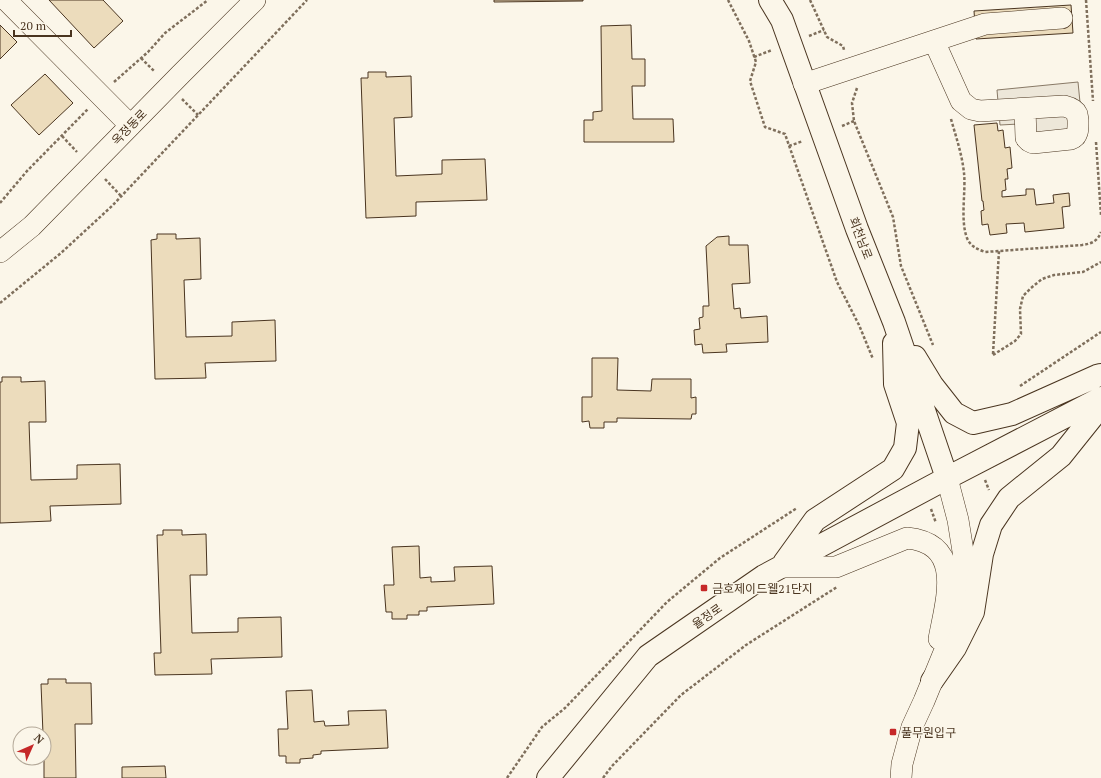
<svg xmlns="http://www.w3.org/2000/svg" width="1101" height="778" viewBox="0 0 1101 778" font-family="'PT Serif','Noto Sans KR',serif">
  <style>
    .parking { fill: #ede7d9; stroke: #887966 }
    .building { fill: #ecdcbc; stroke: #4a3520 }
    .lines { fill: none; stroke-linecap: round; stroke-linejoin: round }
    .minor-casing { stroke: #4a3520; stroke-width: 22 }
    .major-casing { stroke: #4a3520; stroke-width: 24 }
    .path { stroke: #7f6f5c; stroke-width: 2.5; stroke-dasharray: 3 2; stroke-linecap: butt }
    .minor { stroke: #fbf6e9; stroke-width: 21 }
    .major { stroke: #fbf6e9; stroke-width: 22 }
    .poi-dot { fill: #c62828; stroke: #fbf6e9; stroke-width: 1.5 }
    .labels { text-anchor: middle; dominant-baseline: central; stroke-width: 3; stroke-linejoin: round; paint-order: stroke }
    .street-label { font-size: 12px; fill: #4a3520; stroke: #fbf6e9 }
    .poi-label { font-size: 12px; fill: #4a3520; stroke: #fbf6e9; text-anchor: start }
  </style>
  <rect width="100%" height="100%" fill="#fbf6e9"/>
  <!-- parking -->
  <path class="parking" d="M1078 82 1084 143 1022 149 1019 124 1000 125 997 90Z"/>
  <!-- building -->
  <path class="building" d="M49 0H103L123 21 94 48Z
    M494 0H583V1L494 2Z
    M1071 5 1073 33 976 39 974 11Z
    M0 25 17 42 0 59Z
    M631 25 632 59H645V86H632L633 119H673L674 142H584V120H593V112L602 111 601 26Z
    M368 72H386V77L411 76 412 117 394 118 396 176 442 174V160L485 159 487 200 416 202V216L366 218 361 78H368Z
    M45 74 73 103 39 135 11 105Z
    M997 123 998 131 1003 130 1005 148 1010 147 1012 168 1007 169 1008 179H1005L1006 190 1002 191V197L1026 195V189H1034L1036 205 1054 203 1053 195 1069 193 1070 206 1062 207 1064 228 1025 232 1024 223 1006 224 1007 233 990 235 988 224 982 225 981 211 984 210 983 201H982L974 125Z
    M157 234H176V239L200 238 201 279 184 280 186 337 232 336V322L275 320 276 361 205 363 206 378 155 379 151 240 157 239Z
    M729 236V245H748L750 283 732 284 734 309 740 308 741 318 767 316 768 342 726 344 727 352 703 353 702 344 695 345 694 330 700 329 699 318 703 317V306H709L706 246 717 237Z
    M592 358H618L617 390 651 391 652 379H691V398L696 397V414H692L691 419 617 418V422H604V428H590L589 421 582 422V397H592Z
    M2 377H21V382L45 381 46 422H29L31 480 77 479V465L120 464 121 504 50 506 51 521 0 523V382H2Z
    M163 530H182V535L206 534 207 575H190L192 633 238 632V618L281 617 282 657 211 659 212 674 155 675 154 653H161L157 535H163Z
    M419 546 420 578 431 577V582L455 581 454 567 492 566 494 604 427 607V611H419V615H407V619H392V612H386L384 585H394L392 547Z
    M48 679H66V683H91L92 724H75L76 778H44V734H43L41 684H48Z
    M312 690 314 722 324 721 325 726 349 725 348 711 386 710 388 748 321 751V754L313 755V758L300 759V763H286V756H279L278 729H288L286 691Z
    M165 766 166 778H122V767Z"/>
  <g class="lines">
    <defs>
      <path id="minor" d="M6 0 130 125
        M934 41 961 101 971 109 980 111 1064 106C1068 107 1075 109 1077 114 1077 115 1078 119 1078 120 1078 128 1079 136 1071 139L1033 143 1029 141 1026 138 1025 109
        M804 84 985 24 1062 18
        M0 252 32 226 180 75 255 0
        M781 567H836L907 538C965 544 946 600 939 639
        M901 778 902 764 912 727 924 701 961 611 966 570 958 520 947 478"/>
      <path id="major" d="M770 0 782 20 857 229 894 322 947 478
        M915 357 932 385 954 413 973 423 1012 414 1097 376 1101 375
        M784 563 815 520 893 469 905 448 908 423 895 384 894 343
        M932 681 955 648 973 612 982 554 991 525 1009 498 1061 456 1101 406
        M548 778 648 656 764 576 947 478 1101 398"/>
    </defs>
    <!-- minor casing -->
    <use href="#minor" class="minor-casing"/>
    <!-- major casing -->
    <use href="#major" class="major-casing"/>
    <!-- path -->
    <path class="path" d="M728 0 749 41 756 62 750 81 765 127 785 134 837 282 859 325 873 359
      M810 0 827 37 843 46 844 50
      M1086 0 1093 101
      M809 36 824 30
      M754 57 772 50
      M141 58 155 72
      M114 82 148 52 165 33 208 0
      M857 88 852 103 854 121 893 217 901 266 933 345
      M182 99 198 115
      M951 119C956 137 962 154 964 173 966 192 960 220 967 238 970 246 977 249 985 252L1082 245C1091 244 1098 241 1101 232
      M842 126 854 121
      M62 136 77 152
      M1096 142 1101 215
      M789 146 803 141
      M105 179 121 196
      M0 203 27 171 88 109
      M0 303 61 253 112 206 307 0
      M993 354 999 251
      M993 355 1015 341 1021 334 1020 309 1023 296 1031 288 1042 279 1054 275 1083 272 1101 262
      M1020 386 1101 332
      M985 480 989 490
      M931 509 936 523
      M507 778 542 727 565 708 667 602 720 558 797 508
      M603 778 612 766 681 695 746 645 837 587"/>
    <!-- minor -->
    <use href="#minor" class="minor"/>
    <!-- major -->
    <use href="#major" class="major"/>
  </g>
  <!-- markers -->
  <g class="poi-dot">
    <rect x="700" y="584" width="8" height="8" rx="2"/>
    <rect x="889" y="728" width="8" height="8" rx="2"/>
  </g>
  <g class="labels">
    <!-- street labels -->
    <g class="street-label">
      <text transform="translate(129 127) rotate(-46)">옥정동로</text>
      <text transform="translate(861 238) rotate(69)">회천남로</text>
      <text transform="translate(707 616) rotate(-35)">율정로</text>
    </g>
    <!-- poi labels -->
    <g class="poi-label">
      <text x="712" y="588">금호제이드웰21단지</text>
      <text x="901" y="732">풀무원입구</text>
    </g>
  </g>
  <!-- north arrow -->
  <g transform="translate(32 746) rotate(45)"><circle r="19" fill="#fbf6e9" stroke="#b4a999"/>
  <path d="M0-3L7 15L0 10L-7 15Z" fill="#c62828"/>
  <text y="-6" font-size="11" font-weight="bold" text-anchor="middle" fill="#4a3520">N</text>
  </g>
  <!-- scale -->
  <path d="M14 30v6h57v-6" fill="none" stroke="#4a3520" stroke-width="2"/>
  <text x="20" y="30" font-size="12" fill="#4a3520" stroke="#fbf6e9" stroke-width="3" paint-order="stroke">20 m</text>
</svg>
